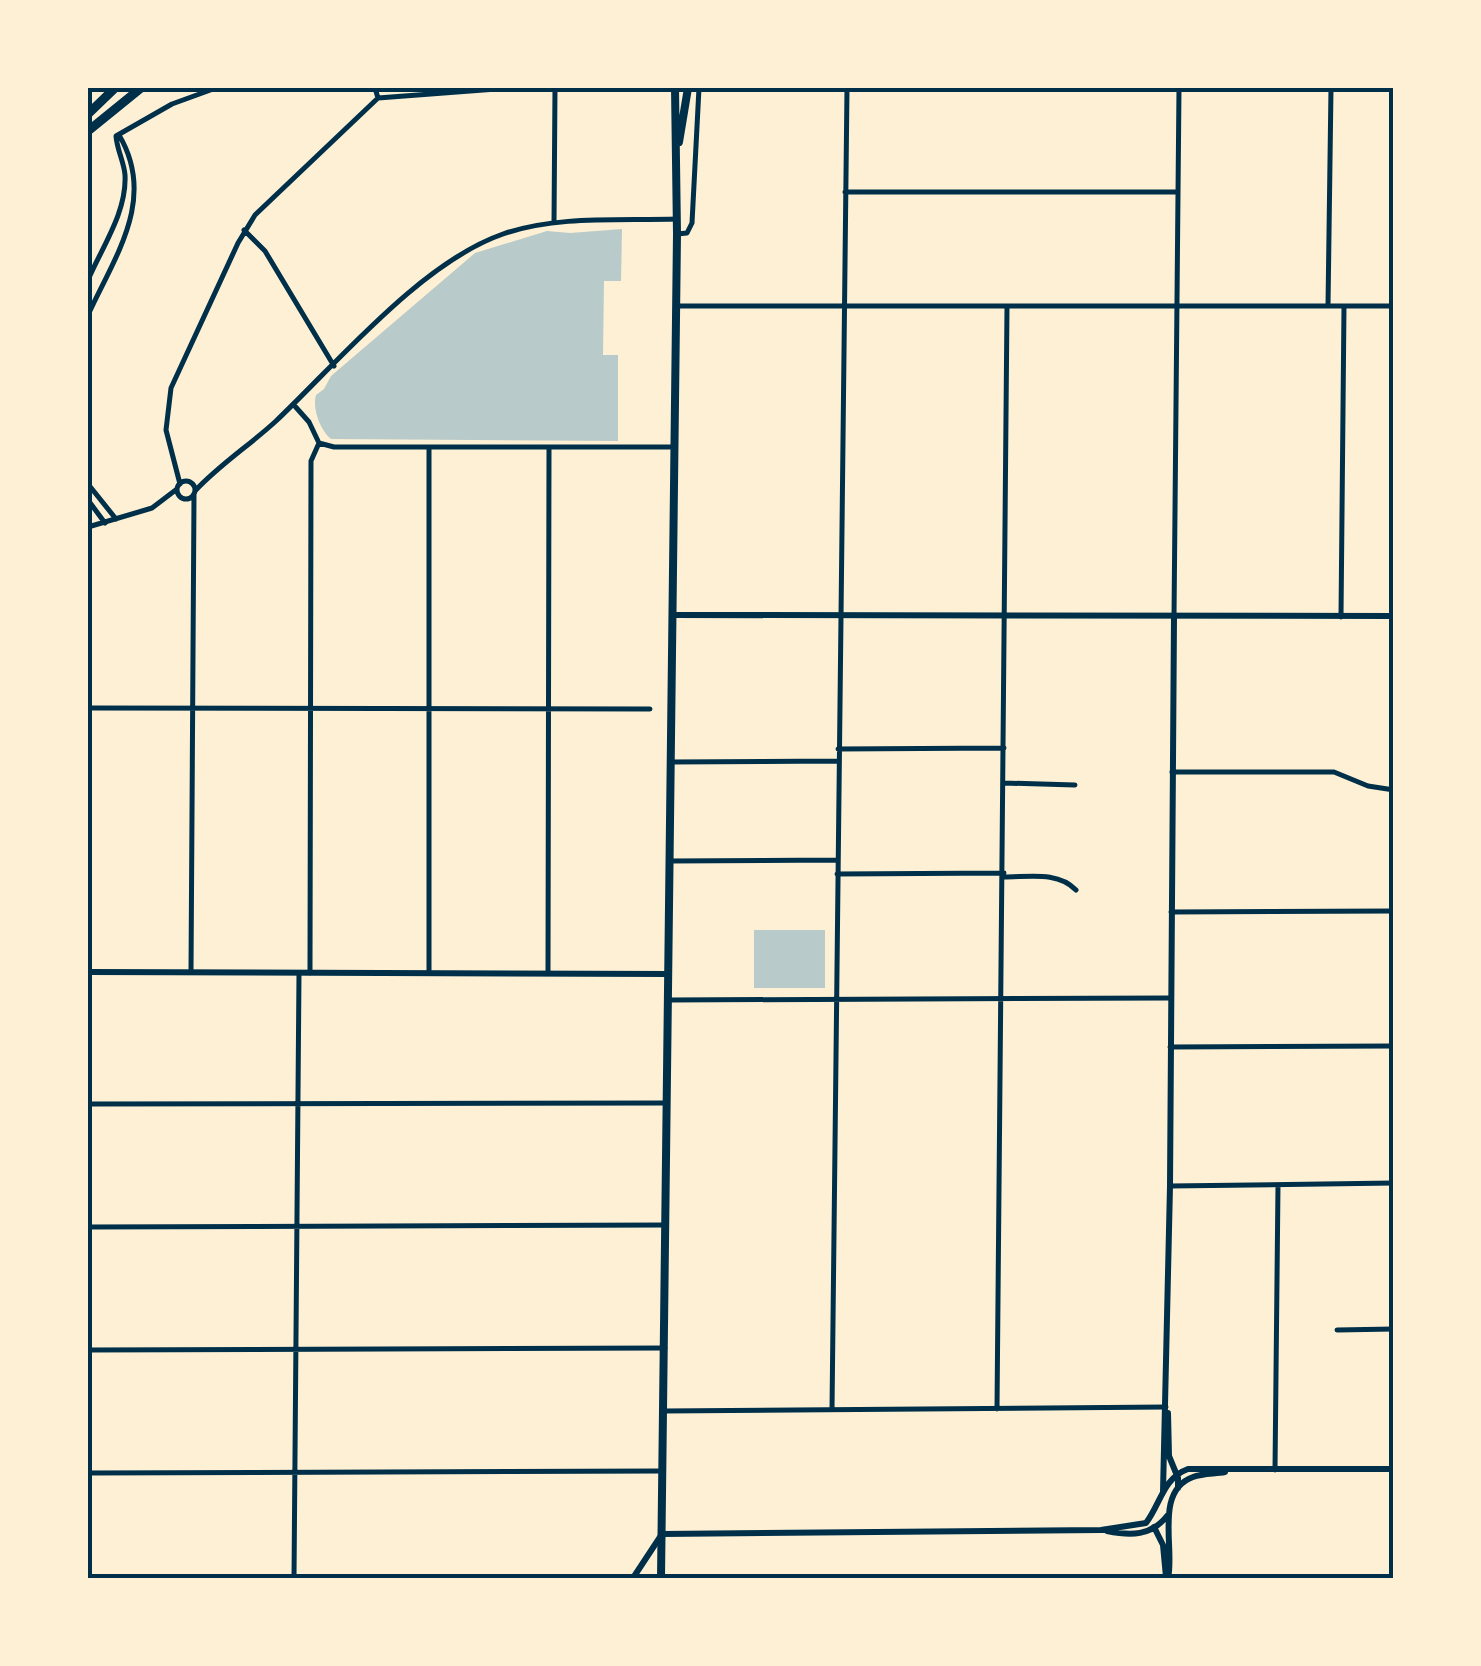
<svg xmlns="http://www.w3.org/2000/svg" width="1481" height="1666" viewBox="0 0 1481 1666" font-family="Montserrat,sans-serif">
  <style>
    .green { fill: #b9caca }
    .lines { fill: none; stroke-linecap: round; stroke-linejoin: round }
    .minor { stroke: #003049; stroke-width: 5 }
    .tertiary { stroke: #003049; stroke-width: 6 }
    .secondary { stroke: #003049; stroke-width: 6 }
    .trunk { stroke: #003049; stroke-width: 8 }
    .motorway { stroke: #003049; stroke-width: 9 }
    .neatline { fill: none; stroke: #003049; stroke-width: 4 }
  </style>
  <rect width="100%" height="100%" fill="#fdf0d5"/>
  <!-- green -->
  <path class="green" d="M622 229 621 281H604L603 355H618V441L331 439C320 430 312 408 316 395L324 389 331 376 475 253 547 231 570 233Z
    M754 930H825V988H754Z"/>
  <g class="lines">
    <!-- minor -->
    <path class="minor" d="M375 88 378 98
      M845 192H1178
      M554 223 555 88
      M244 230 265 251 334 366
      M677 234 687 233 692 223 699 88
      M88 280C102 247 127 212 125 175 124 162 117 150 116 136L172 104 216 88
      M677 306H1394
      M1328 306 1331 88
      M88 315C115 256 157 199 119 135
      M293 404 309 422 319 443 311 461 310 973
      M319 443 334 447H675
      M177 490a9 9 0 1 1 18 0a9 9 0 1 1-18 0Z
      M88 484 116 519
      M180 484 166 430 171 388 238 243 255 215 378 98 510 88
      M195 491C219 465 250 445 276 421 339 361 422 262 503 234 558 215 621 221 677 219
      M88 500 105 523
      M88 527 152 508 177 489
      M1174 617 1179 88
      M1341 617 1344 306
      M88 708 650 709
      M838 749 1004 748
      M671 762 838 761
      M1172 772H1334L1368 786 1394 790
      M1004 783 1075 785
      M670 861 837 860
      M837 874 1004 873
      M1004 877C1029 877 1058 871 1076 890
      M1171 912 1394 911
      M191 972 194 495
      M429 973V447
      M548 973 549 447
      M669 1000 1171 998
      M1170 1047 1394 1046
      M88 1104 667 1103
      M1170 1186 1394 1183
      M88 1227 666 1225
      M1337 1330 1394 1329
      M88 1350 665 1348
      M997 1409 1007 306
      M832 1410 847 88
      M664 1411 1166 1407
      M1275 1470 1278 1185
      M88 1473 662 1471
      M294 1578 299 973"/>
    <!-- tertiary -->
    <path class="tertiary" d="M88 972 669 974
      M1168 1413 1169 1456 1178 1478V1488
      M1163 1492 1170 1186 1174 617
      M1154 1527 1163 1545 1166 1577
      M1107 1531C1131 1536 1151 1536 1167 1516
      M662 1534 1101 1530 1146 1523C1161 1503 1163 1478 1188 1469H1394
      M1168 1578C1175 1549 1154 1491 1193 1477 1203 1473 1215 1474 1225 1472"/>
    <!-- secondary -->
    <path class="secondary" d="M674 615 1394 616
      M633 1578 662 1534"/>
    <!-- trunk -->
    <path class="trunk" d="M679 142 688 88
      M661 1578 677 234 675 88"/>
    <!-- motorway -->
    <path class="motorway" d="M88 114 115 88
      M88 131 141 88"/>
  </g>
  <!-- border -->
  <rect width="1481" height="1666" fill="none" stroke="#fdf0d5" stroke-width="180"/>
  <rect x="90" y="90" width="1301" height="1486" class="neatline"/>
</svg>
